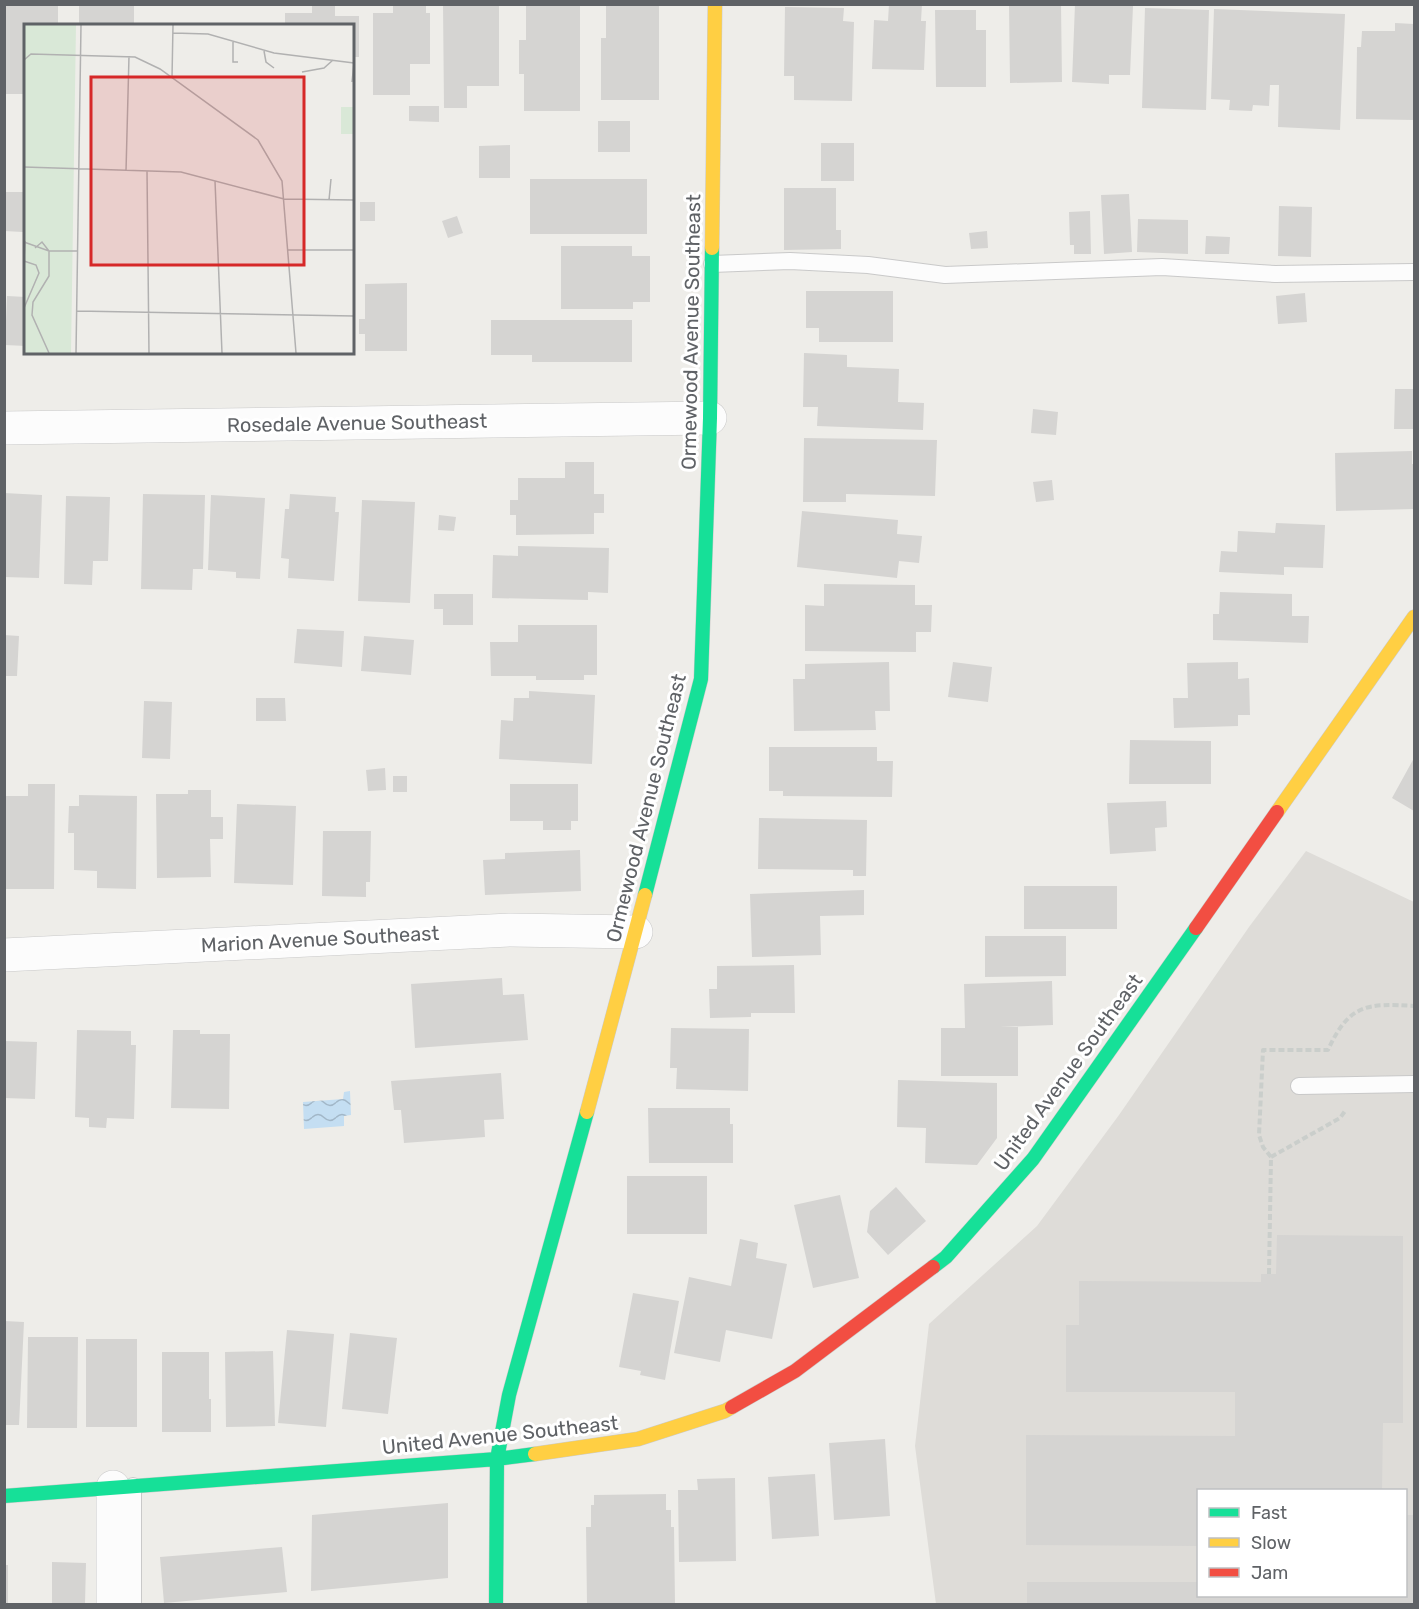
<svg xmlns="http://www.w3.org/2000/svg" width="1419" height="1609" viewBox="0 0 1419 1609" font-family="Rubik,sans-serif">
  <style>
    .education { fill: #dedcd8; fill-rule: evenodd }
    .water { fill: url(#water-waves) }
    .building { fill: #d5d4d2 }
    .lines { fill: none; stroke-linecap: round; stroke-linejoin: round }
    .lane-casing { stroke: #c9c9c9; stroke-width: 18 }
    .street-casing { stroke: #c9c9c9; stroke-width: 34 }
    .fast-casing { stroke: #cbcbca; stroke-width: 15 }
    .slow-casing { stroke: #cbcbca; stroke-width: 15 }
    .jam-casing { stroke: #cbcbca; stroke-width: 15 }
    .path { stroke: #cacecb; stroke-width: 4; stroke-dasharray: 6 3; stroke-linecap: butt }
    .lane { stroke: #fcfcfc; stroke-width: 16 }
    .street { stroke: #fcfcfc; stroke-width: 33 }
    .fast { stroke: #16e098; stroke-width: 14 }
    .slow { stroke: #ffcf43; stroke-width: 14 }
    .jam { stroke: #f24e42; stroke-width: 14 }
    .labels { text-anchor: middle; dominant-baseline: central; stroke-width: 6; stroke-linejoin: round; paint-order: stroke }
    .street-label { font-size: 20px; fill: #5f6266; stroke: #fff }
    .inset-road { fill: none; stroke: #b1b1b1; stroke-width: 1.5 }
    .view { fill: #d62828; fill-opacity: 0.15; stroke: #d62828; stroke-width: 3 }
    .inset-edge { fill: none; stroke: #5f6266; stroke-width: 3 }
  </style>
  <defs>
    <pattern id="water-waves" width="16" height="10" patternUnits="userSpaceOnUse" patternTransform="scale(1.5)"><rect width="16" height="10" fill="#c4def2"/><path d="M0 5q4-4 8 0t8 0" fill="none" stroke="#a2b7c8"/></pattern>
  </defs>
  <rect width="100%" height="100%" fill="#eeede9"/>
  <!-- education -->
  <path class="education" d="M1306 851 1414 902V1604H936L915 1446 929 1324 1037 1226 1119 1115 1249 927ZM1198 1490H1406V1596H1198Z"/>
  <!-- water -->
  <path class="water" d="M350 1091 351 1115 344 1116V1126L304 1129 303 1102 343 1099 344 1092Z"/>
  <!-- building -->
  <path class="building" d="M4 4H58V26H26V94H4Z
    M79 4H134V26H79Z
    M393 4H426V13H430V64H410V95H373V13H393Z
    M443 4H499V86H467V108H444Z
    M526 4H580V111H524V74H519V40H526Z
    M606 4H659V100H601V38H606Z
    M889 4H922L921 21H926L924 70 872 69 874 20 888 21Z
    M1047 4H1061L1062 82 1010 83 1009 5Z
    M1075 4 1133 6 1130 75H1109V84L1072 82Z
    M312 6H335V16H359V57H352V26H285V13H312Z
    M785 7 844 8 843 21 854 22 852 101 794 100V76H784Z
    M1145 8 1209 10 1206 110 1142 108Z
    M1214 9 1345 14 1340 130 1278 127 1279 85H1270L1269 106 1253 105 1252 111 1229 110 1230 100 1211 99Z
    M935 10H976V30H986V87H936Z
    M1395 23 1414 24V120L1356 119 1357 47H1361L1362 31H1395Z
    M409 106H439V122L409 121Z
    M598 121H630V152H598Z
    M821 143H854V181H821Z
    M510 145V178H479V146Z
    M530 179H647V234H530Z
    M784 188H836V230H841V249L784 250Z
    M4 192H25L23 232 4 231Z
    M1129 194 1132 252 1104 254 1101 195Z
    M360 202H375V221H360Z
    M1279 206 1312 207 1311 257 1278 256Z
    M1090 211 1091 254H1074V245H1070L1069 212Z
    M457 216 463 233 448 238 442 221Z
    M1138 219 1188 220V254L1137 252Z
    M987 231 988 248 971 249 969 233Z
    M1206 236 1230 237 1229 254H1205Z
    M561 246H632V256H650V302H633V309H561Z
    M407 283V351H365V334H359V319H365V284Z
    M806 291H893V342H819V328H806Z
    M1305 293 1307 322 1278 324 1276 296Z
    M7 296 26 297V346L5 345Z
    M491 320H632V362H532V355H491Z
    M804 353 847 355V367L899 369 898 402 924 403 923 430 817 426 818 407H803Z
    M1395 389H1414V429H1394Z
    M1033 409 1058 412 1056 435 1031 433Z
    M804 438 937 440 935 496 846 494V502H803Z
    M1412 451V464H1414V509L1336 511 1335 453Z
    M565 462H594V494H604V513H594V534L516 535V515H510V500H518V478H565Z
    M1052 480 1054 500 1036 502 1033 482Z
    M4 493 42 495 39 578 4 577Z
    M143 494 205 495 203 569H193L192 590 141 589Z
    M290 494 336 497 335 512H339L334 581 288 578 289 559 281 558 285 509H289Z
    M211 495 265 498 260 579 236 578V572L208 570Z
    M66 496 110 497 108 561H93L92 585 64 584Z
    M362 500 415 502 410 603 358 601Z
    M802 511 898 520 897 534 922 536 919 563 899 561 897 578 797 567Z
    M439 515 456 517 454 531 438 530Z
    M1276 523 1325 525 1323 568 1284 567V575L1219 572 1221 551 1237 552 1238 531 1275 533Z
    M518 546 609 548 608 593 588 592V600L492 598 493 555 518 556Z
    M824 584 915 585V605H932L931 632H916V652L805 651V605L824 606Z
    M1220 592 1292 594V616H1309L1308 643 1213 640V614H1219Z
    M434 594H473V625H443V609H434Z
    M518 625H597V675H584V680H536V676H491L490 642H518Z
    M297 629 344 631 342 667 294 663Z
    M4 635 19 636 17 676H4Z
    M364 636 414 640 411 675 361 671Z
    M889 662 890 711H875L876 730 794 731 793 679H805V664Z
    M953 662 992 667 988 702 948 697Z
    M1238 662V679L1249 678 1250 715H1238V726L1174 728 1173 698H1188L1187 663Z
    M529 691 595 695 592 764 499 759 501 720 513 721 514 698H529Z
    M256 698H285L286 721H256Z
    M144 701 172 702 170 759 142 758Z
    M1130 740 1211 741V784H1129Z
    M769 747H877V761H893L892 797 783 796V791H769Z
    M1414 758V811L1392 798Z
    M385 768 386 790 368 791 366 770Z
    M393 776H407V792H393Z
    M28 784H55L54 889H4V796H28Z
    M510 784H578V821H571V830H543V821H510Z
    M188 790H211V817H223V839H210L211 877 157 878 156 794H188Z
    M79 795 137 796 136 889 97 888V871L74 870V833H68L69 806H79Z
    M1166 801 1167 827 1155 828 1156 851 1110 854 1107 803Z
    M237 804 296 806 293 885 234 883Z
    M759 818 867 820 866 876H853V870L758 869Z
    M323 831H371L370 882H366V897L322 896Z
    M580 850 581 891 485 895 483 860 505 859V853Z
    M1024 886H1117V929H1024Z
    M864 890V915L820 916 821 955 752 957 750 894Z
    M985 936H1066V976L985 977Z
    M794 965 795 1013H751V1017L710 1018 709 989H717V966Z
    M502 978 503 995 524 994 528 1040 415 1048 411 984Z
    M1052 981 1053 1025 1000 1027H1018V1076H941V1028H965L964 984Z
    M671 1028 749 1029 748 1091 676 1089 677 1068H670Z
    M77 1030 131 1031V1045H136L134 1119 107 1118 106 1128 89 1127V1118L75 1117Z
    M173 1030H200V1034H230L229 1109 171 1108Z
    M4 1041 37 1042 35 1099 4 1098Z
    M501 1073 504 1119 484 1120 485 1137 404 1143 401 1110H394L391 1081Z
    M898 1080 997 1083V1138L977 1165 925 1163 926 1128 897 1127Z
    M648 1108H730V1124H733V1163H649Z
    M627 1176H707V1234H627Z
    M896 1187 926 1221 888 1255 867 1232 870 1211Z
    M840 1195 859 1278 813 1288 794 1205Z
    M1277 1235 1403 1236V1423H1383L1382 1490H1198V1546L1026 1545V1435L1235 1436V1392H1066V1325H1079V1281L1261 1282V1274H1276Z
    M740 1239 758 1243 756 1258 787 1264 772 1339 726 1330 720 1362 674 1353 689 1277 731 1286Z
    M633 1293 679 1301 665 1380 640 1375 641 1371 619 1367Z
    M4 1321 24 1322 19 1425H4Z
    M287 1330 334 1334 326 1427 278 1423Z
    M350 1333 397 1338 388 1414 342 1409Z
    M28 1337H78L77 1428H27Z
    M86 1339H137V1427H86Z
    M273 1351 275 1426 226 1427 225 1352Z
    M162 1352H209V1399H211V1432H162Z
    M885 1439 890 1516 834 1520 829 1443Z
    M815 1474 819 1536 772 1539 768 1477Z
    M735 1478 736 1561 679 1562 678 1490H698L697 1479Z
    M666 1494V1510H671V1527H674L675 1604H587L586 1527H591V1505H594V1495Z
    M448 1503V1578L311 1591 312 1515Z
    M1406 1515H1414V1604H1027V1582H1198V1596H1406Z
    M282 1547 287 1592 164 1603 160 1557Z
    M52 1562 86 1563 85 1604H52Z
    M5 1565H8V1604H5Z"/>
  <g class="lines">
    <defs>
      <path id="lane" d="M712 264 790 261 868 265 945 275 1162 267 1275 274 1414 272
        M1299 1086 1414 1084
        M133 1604V1486"/>
      <path id="street" d="M4 428 710 418
        M4 955 510 930 636 932
        M113 1604V1487"/>
      <path id="fast" d="M645 895 701 679 710 418 712 248
        M933 1267 946 1257 1033 1159 1196 928
        M4 1496 497 1459 535 1454
        M496 1604 497 1459 509 1395 587 1112"/>
      <path id="slow" d="M712 248 715 4
        M1277 812 1414 617
        M587 1112 645 895
        M535 1454 638 1439 725 1411 732 1407"/>
      <path id="jam" d="M1196 928 1277 812
        M732 1407 795 1371 933 1267"/>
    </defs>
    <!-- lane casing -->
    <use href="#lane" class="lane-casing"/>
    <!-- street casing -->
    <use href="#street" class="street-casing"/>
    <!-- fast casing -->
    <use href="#fast" class="fast-casing"/>
    <!-- slow casing -->
    <use href="#slow" class="slow-casing"/>
    <!-- jam casing -->
    <use href="#jam" class="jam-casing"/>
    <!-- path -->
    <path class="path" d="M1271 1157 1263 1147 1259 1135 1263 1050H1328C1349 1004 1367 1003 1414 1006
      M1269 1274 1271 1157 1340 1118 1345 1111"/>
    <!-- lane -->
    <use href="#lane" class="lane"/>
    <!-- street -->
    <use href="#street" class="street"/>
    <!-- fast -->
    <use href="#fast" class="fast"/>
    <!-- slow -->
    <use href="#slow" class="slow"/>
    <!-- jam -->
    <use href="#jam" class="jam"/>
  </g>
  <g class="labels">
    <!-- street labels -->
    <g class="street-label">
      <text transform="translate(691 332) rotate(-89)">Ormewood Avenue Southeast</text>
      <text transform="translate(357 423) rotate(-1)">Rosedale Avenue Southeast</text>
      <text transform="translate(646 808) rotate(-76)">Ormewood Avenue Southeast</text>
      <text transform="translate(320 939) rotate(-3)">Marion Avenue Southeast</text>
      <text transform="translate(1068 1072) rotate(-54)">United Avenue Southeast</text>
      <text transform="translate(500 1435) rotate(-6)">United Avenue Southeast</text>
    </g>
  </g>
  <!-- overview -->
  <g transform="translate(24 24)">
    <rect width="330" height="330" fill="#eeede9"/>
    <path d="M0 1H52L47 329H0ZM317 83H330V110H317Z" fill="#d9e8d7"/>
    <path class="inset-road" d="M149 9 184 10 250 29 330 39M209 18V38H214M240 27 242 38 250 44M0 36 7 30 111 33 136 45 234 116 258 157 272 329M278 48 300 44 309 36M148 54 149 1M328 58 330 39M0 143 157 148 260 175 330 176M102 147 105 32M123 147 125 329M191 157 198 329M305 176 307 155M0 218 25 227H54M11 224 18 218 25 227V252L9 278 8 291 25 329M264 226H330M0 236 1 217M0 237 12 241 15 249 0 284M53 287 330 292M52 329 57 1"/>
    <path class="view" d="M67 53H280V241H67Z"/>
    <rect width="330" height="330" class="inset-edge"/>
  </g>
  <!-- border -->
  <rect width="1419" height="1609" fill="none" stroke="#5f6266" stroke-width="12"/>
  <!-- legend -->
  <rect x="1197" y="1489" width="210" height="108" fill="#ffffff" stroke="#bfc0c2" stroke-width="1.5"/>
  <rect x="1209" y="1508" width="30" height="9" fill="#16e098" stroke="#bfc0c2" stroke-width="1.5"/>
  <text x="1251" y="1519" font-size="18" fill="#5f6266">Fast</text>
  <rect x="1209" y="1538" width="30" height="9" fill="#ffcf43" stroke="#bfc0c2" stroke-width="1.5"/>
  <text x="1251" y="1549" font-size="18" fill="#5f6266">Slow</text>
  <rect x="1209" y="1568" width="30" height="9" fill="#f24e42" stroke="#bfc0c2" stroke-width="1.5"/>
  <text x="1251" y="1579" font-size="18" fill="#5f6266">Jam</text>
</svg>
